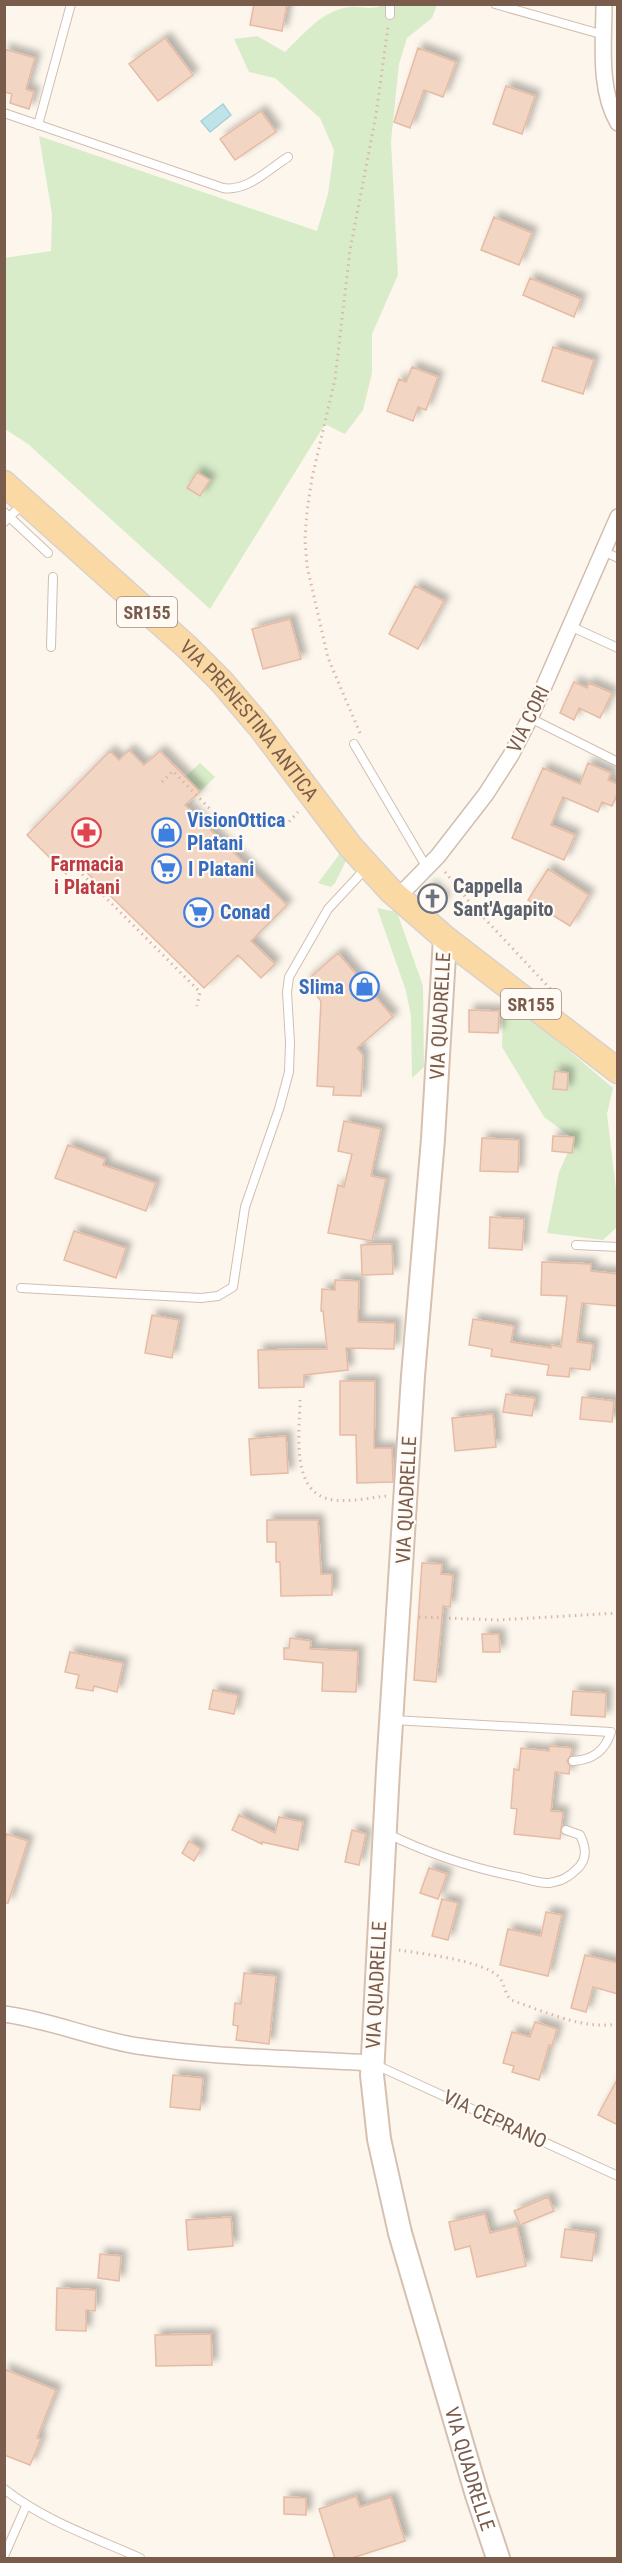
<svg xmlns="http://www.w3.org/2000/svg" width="622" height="2563" viewBox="0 0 622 2563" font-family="'Roboto Condensed',sans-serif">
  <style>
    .green { fill: #d8ecc9 }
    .water { fill: #bfe3e8; stroke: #a5d3da; stroke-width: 1.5 }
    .building { fill: #f3d5c3; stroke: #e6bba3; stroke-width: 1.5; filter: url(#shadow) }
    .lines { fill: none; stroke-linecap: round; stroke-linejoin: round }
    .lane-casing { stroke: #d1beb0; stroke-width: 10 }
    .street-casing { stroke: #d1beb0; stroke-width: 18 }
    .secondary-casing { stroke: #d6c0b0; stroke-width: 26 }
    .primary-casing { stroke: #dad1cd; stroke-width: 27 }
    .path { stroke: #d9b8a5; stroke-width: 3; stroke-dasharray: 1.5 4.5; stroke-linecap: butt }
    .lane { stroke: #fff; stroke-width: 8 }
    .street { stroke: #fff; stroke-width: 15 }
    .secondary { stroke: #fff; stroke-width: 22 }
    .primary { stroke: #fbd9a5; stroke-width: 24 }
    .labels { text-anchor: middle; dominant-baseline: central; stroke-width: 4.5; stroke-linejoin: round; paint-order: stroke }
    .shield { fill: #fffaf3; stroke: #a28b7f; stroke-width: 1.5 }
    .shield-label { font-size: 18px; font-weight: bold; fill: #7a5c4d }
    .street-label { font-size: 20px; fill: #7a5c4d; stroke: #fffaf3 }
    .shop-label { font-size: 20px; font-weight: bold; fill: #366cbe; stroke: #fffaf3; text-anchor: start }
    .health-label { font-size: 20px; font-weight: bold; fill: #be3a42; stroke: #fffaf3 }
    .worship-label { font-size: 20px; font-weight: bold; fill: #5b616d; stroke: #fffaf3; text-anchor: start }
  </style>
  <defs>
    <filter id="shadow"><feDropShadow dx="5.5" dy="-5.5" stdDeviation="3" flood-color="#0004"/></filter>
  </defs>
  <rect width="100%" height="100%" fill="#fdf6ec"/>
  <!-- green -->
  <path class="green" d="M382 5H437L432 18 407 38 399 64 391 141 398 275 372 334V373L363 410 345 434 325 424 210 609 28 444 5 429 4 258 51 251 52 214 39 136 317 231 328 194 334 150 320 118 275 78 249 72 234 39 257 36 285 52C304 34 322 10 350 7 363 6 370 11 382 5Z
    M200 763 215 777 200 792 185 777Z
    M341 852 347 859 335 883 331 887 318 883Z
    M377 908 397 912 423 986 424 1067 412 1078 411 1016 406 991Z
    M516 1006 613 1088 607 1114 617 1198V1227L603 1240 547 1233 559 1172 574 1139 544 1117 502 1047 503 1017Z"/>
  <!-- water -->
  <path class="water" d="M223 104 231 115 210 132 201 121Z"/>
  <!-- building -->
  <path class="building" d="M254 4H287L282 31 250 25Z
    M165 38 193 75 158 101 129 64Z
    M418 48 456 62 443 97 424 90 410 128 394 122Z
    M4 49 35 58 26 89 34 92 29 109 10 103 12 94 4 92Z
    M506 86 535 96 522 134 493 124Z
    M261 111 276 132 235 160 220 139Z
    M494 217 532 233 519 265 481 250Z
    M530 278 581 299 574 317 523 295Z
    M553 347 594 360 583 394 542 381Z
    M412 367 438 377 426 410 418 407 413 421 387 411 399 379 406 382Z
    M197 472 210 480 200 496 187 488Z
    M415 586 444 601 418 649 389 634Z
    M290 619 301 659 263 669 252 629Z
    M574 682 587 688 589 683 612 693 600 718 579 708 574 720 560 713Z
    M129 750 144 765 160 751 200 792 185 805 287 905 251 941 275 964 261 978 238 955 204 988 77 863 66 874 27 835 110 751 119 760Z
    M588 763 611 773 608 780 618 784V792L612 806 602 802 598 812 563 797 551 825 575 835 564 860 512 838 543 768 580 784Z
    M548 869 589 895 570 926 528 900Z
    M431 886 445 899 435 910 420 898Z
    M338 953 393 1017 357 1048 363 1055 361 1096 333 1095 334 1087 317 1086 321 1001 305 982Z
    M469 1010 499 1011 498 1033 469 1032Z
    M555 1071 568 1073 567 1090 553 1089Z
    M344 1121 381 1129 371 1176 386 1179 372 1241 328 1233 338 1185 344 1187 352 1154 338 1151Z
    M553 1136 574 1137 572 1153 552 1151Z
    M482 1138 519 1140 518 1172 480 1171Z
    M68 1145 105 1159 103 1165 156 1183 146 1211 55 1178Z
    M490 1217 524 1219 522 1250 489 1248Z
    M74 1231 126 1248 116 1278 64 1260Z
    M392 1244 393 1274 362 1275 361 1245Z
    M542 1262 591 1264V1271L618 1274V1306L582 1303 577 1342 593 1344 590 1370 570 1368 569 1377 547 1375 549 1365 491 1356 492 1349 469 1345 473 1319 514 1326 511 1342 551 1348V1345L561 1347 567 1296 541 1295Z
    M335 1280 359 1281 358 1322 395 1323 394 1349 346 1348 348 1370 304 1375V1387L259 1388 258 1350 327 1349 323 1311H321L322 1289 335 1290Z
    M152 1315 179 1320 172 1358 145 1353Z
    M340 1381H375L374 1448H392L393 1482 357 1483 356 1435H340Z
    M506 1394 535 1398 532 1416 503 1412Z
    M582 1397 614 1401 612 1422 580 1419Z
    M493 1414 496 1447 455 1451 452 1418Z
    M286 1436 288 1473 251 1475 249 1439Z
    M267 1520H318L321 1574H332V1595L281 1596 280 1562H276V1542H267Z
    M422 1563 442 1564 441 1574 453 1575 450 1607 443 1606 436 1682 414 1680Z
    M482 1634H499L500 1652H483Z
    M290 1638 311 1641 310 1649 358 1651 356 1692 322 1691 323 1663 284 1659V1648H289Z
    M70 1652 123 1663 117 1692 94 1686 93 1691 76 1688 79 1675 65 1672Z
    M213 1690 238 1695 234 1714 209 1709Z
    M573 1691 606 1693 605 1717 571 1715Z
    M549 1746 572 1748 571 1755 567 1761 570 1766 569 1774 555 1772 551 1811 563 1812 560 1839 514 1834 517 1809 511 1808 514 1769 519 1770 521 1748 549 1751Z
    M239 1815 275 1833 279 1817 303 1822 298 1850 262 1842V1844L232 1830Z
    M352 1830 366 1834 359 1865 345 1862Z
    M7 1834 28 1841 8 1903H4V1842Z
    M189 1841 201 1849 194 1861 182 1853Z
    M429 1868 447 1874 438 1899 420 1893Z
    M442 1899 458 1903 448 1940 432 1936Z
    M546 1912 562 1915 548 1976 500 1965 508 1929 541 1936Z
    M585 1955 618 1963V1994L593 1987 586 2012 571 2008Z
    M244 1973 276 1976 269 2044 236 2040 238 2026 233 2025 235 2003 241 2004Z
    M535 2022 557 2029 552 2046 549 2045 539 2080 512 2072 514 2066 503 2063 512 2032 530 2037Z
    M173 2075 203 2078 200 2110 170 2107Z
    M618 2078V2125L598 2115Z
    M548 2197 554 2211 520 2225 514 2211Z
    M485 2214 490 2233 517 2226 526 2266 477 2277 470 2246 455 2250 449 2222Z
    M231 2217 233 2246 188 2250 186 2220Z
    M565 2229 596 2233 592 2261 561 2257Z
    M100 2254 121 2256 119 2281 98 2278Z
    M57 2288 96 2290 95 2311 86 2310V2331L56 2330Z
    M211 2334 212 2365 156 2366 155 2335Z
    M4 2369 56 2390 37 2438 41 2439 30 2465 4 2455Z
    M356 2496 360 2507 391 2497 405 2541 349 2559H335L319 2509Z
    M284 2497 306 2498V2515L284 2514Z"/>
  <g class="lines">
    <defs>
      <path id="lane" d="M495 4 604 35
        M390 15V4
        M4 113 223 188C247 192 269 169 288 157
        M38 125 71 4
        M4 512 48 553
        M4 522 22 505
        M603 551 618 558
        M570 626 618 648
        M51 647 53 577
        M530 718 618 762
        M354 744 427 868
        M576 1245 618 1247
        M21 1288 201 1298 218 1296 233 1287 245 1207 279 1109 289 1072 290 1042 287 992 289 977 328 909 367 867
        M393 1720 611 1732C605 1751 593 1760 573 1761
        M386 1833C429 1854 471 1868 518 1877 527 1879 540 1884 549 1883 562 1881 569 1877 577 1869 588 1859 586 1847 580 1835L566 1830
        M376 2065 618 2176
        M4 2489C45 2521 93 2537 140 2558
        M4 2556 26 2506"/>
      <path id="street" d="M604 4C604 42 598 89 618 123
        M398 897 438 856 486 794 511 755 530 718 618 517
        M4 2014C50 2020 93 2039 138 2046 215 2058 295 2058 372 2063"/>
      <g id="secondary">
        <path id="s1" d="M445 938 433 1139 413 1376 388 1770 372 2075 379 2139 400 2233 477 2495 498 2558"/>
      </g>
      <g id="primary">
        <path id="s2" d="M4 483 187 647 222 682 261 728 350 846 390 890 445 938 618 1071"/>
      </g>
    </defs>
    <!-- lane casing -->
    <use href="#lane" class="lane-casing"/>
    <!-- street casing -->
    <use href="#street" class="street-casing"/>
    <!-- secondary casing -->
    <use href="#secondary" class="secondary-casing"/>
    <!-- primary casing -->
    <use href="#primary" class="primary-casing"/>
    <!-- path -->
    <path class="path" d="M360 733 328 658 307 566 305 539 307 511 312 478 335 379 350 250 376 115 388 27
      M172 764 175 761
      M162 782 173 771 211 810
      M285 826 298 812
      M84 870 81 873 200 992 197 1006
      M445 872 472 905 557 996
      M300 1400C300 1431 289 1495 334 1500 351 1502 369 1498 386 1496
      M419 1617 498 1620 618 1613
      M399 1950C423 1954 480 1960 498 1976 505 1983 504 1993 511 2000 544 2011 582 2030 618 2024"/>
    <!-- lane -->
    <use href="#lane" class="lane"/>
    <!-- street -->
    <use href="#street" class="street"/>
    <!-- secondary -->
    <use href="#secondary" class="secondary"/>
    <!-- primary -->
    <use href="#primary" class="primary"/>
  </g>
  <!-- icons -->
  <defs>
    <symbol id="shop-ring" viewBox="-11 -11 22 22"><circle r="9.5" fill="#fffaf3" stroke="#3f7fe0" stroke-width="1.5"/><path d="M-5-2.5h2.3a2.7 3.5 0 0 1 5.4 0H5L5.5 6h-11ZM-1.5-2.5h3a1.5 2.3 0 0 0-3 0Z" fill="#3f7fe0"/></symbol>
    <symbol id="pharmacy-ring" viewBox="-11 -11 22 22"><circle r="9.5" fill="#fffaf3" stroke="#e0444e" stroke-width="1.5"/><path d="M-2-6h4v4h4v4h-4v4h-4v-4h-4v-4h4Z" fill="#e0444e"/></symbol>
    <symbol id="supermarket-ring" viewBox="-11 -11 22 22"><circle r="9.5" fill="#fffaf3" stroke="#3f7fe0" stroke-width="1.5"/><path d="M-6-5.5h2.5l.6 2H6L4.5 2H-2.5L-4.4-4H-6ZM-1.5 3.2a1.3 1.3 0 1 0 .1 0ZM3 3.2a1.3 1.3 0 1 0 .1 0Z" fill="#3f7fe0"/></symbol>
    <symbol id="church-ring" viewBox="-11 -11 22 22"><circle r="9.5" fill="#fffaf3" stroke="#6b7280" stroke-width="1.5"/><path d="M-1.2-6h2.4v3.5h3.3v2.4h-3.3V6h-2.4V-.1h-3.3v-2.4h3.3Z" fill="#6b7280"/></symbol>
  </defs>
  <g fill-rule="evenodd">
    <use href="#shop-ring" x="150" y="816" width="33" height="33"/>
    <use href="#pharmacy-ring" x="70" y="816" width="33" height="33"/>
    <use href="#supermarket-ring" x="150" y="852" width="33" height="33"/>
    <use href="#church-ring" x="416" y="882" width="33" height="33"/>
    <use href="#supermarket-ring" x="182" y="896" width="33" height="33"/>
    <use href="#shop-ring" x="348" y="970" width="33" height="33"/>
  </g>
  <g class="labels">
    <!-- shield labels -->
    <g class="shield">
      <rect x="117" y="597" width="60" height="30" rx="4.5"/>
      <rect x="501" y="989" width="60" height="30" rx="4.5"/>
    </g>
    <g class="shield-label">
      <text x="147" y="612">SR155</text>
      <text x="531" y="1004">SR155</text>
    </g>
    <!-- street labels -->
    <g class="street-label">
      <text transform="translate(528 719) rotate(-64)">VIA CORI</text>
      <text stroke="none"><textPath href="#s2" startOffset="342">VIA PRENESTINA ANTICA</textPath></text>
      <text transform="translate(440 1016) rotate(-87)">VIA QUADRELLE</text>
      <text transform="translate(406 1500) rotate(-87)">VIA QUADRELLE</text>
      <text transform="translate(376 1985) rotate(-87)">VIA QUADRELLE</text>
      <text transform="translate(495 2119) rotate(25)">VIA CEPRANO</text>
      <text stroke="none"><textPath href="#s1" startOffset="1546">VIA QUADRELLE</textPath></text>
    </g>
    <!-- shop labels -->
    <g class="shop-label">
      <text x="187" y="820">VisionOttica<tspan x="187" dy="23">Platani</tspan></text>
      <text x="188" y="869">I Platani</text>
      <text x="220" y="912">Conad</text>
      <text x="344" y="987" text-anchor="end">Slima</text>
    </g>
    <!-- health labels -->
    <g class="health-label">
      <text x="87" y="864">Farmacia<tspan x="87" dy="23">i Platani</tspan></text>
    </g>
    <!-- worship labels -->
    <g class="worship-label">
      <text x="453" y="886">Cappella<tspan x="453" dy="23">Sant'Agapito</tspan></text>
    </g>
  </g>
  <!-- border -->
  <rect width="622" height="2563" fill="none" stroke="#7a5c4d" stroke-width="12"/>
</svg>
